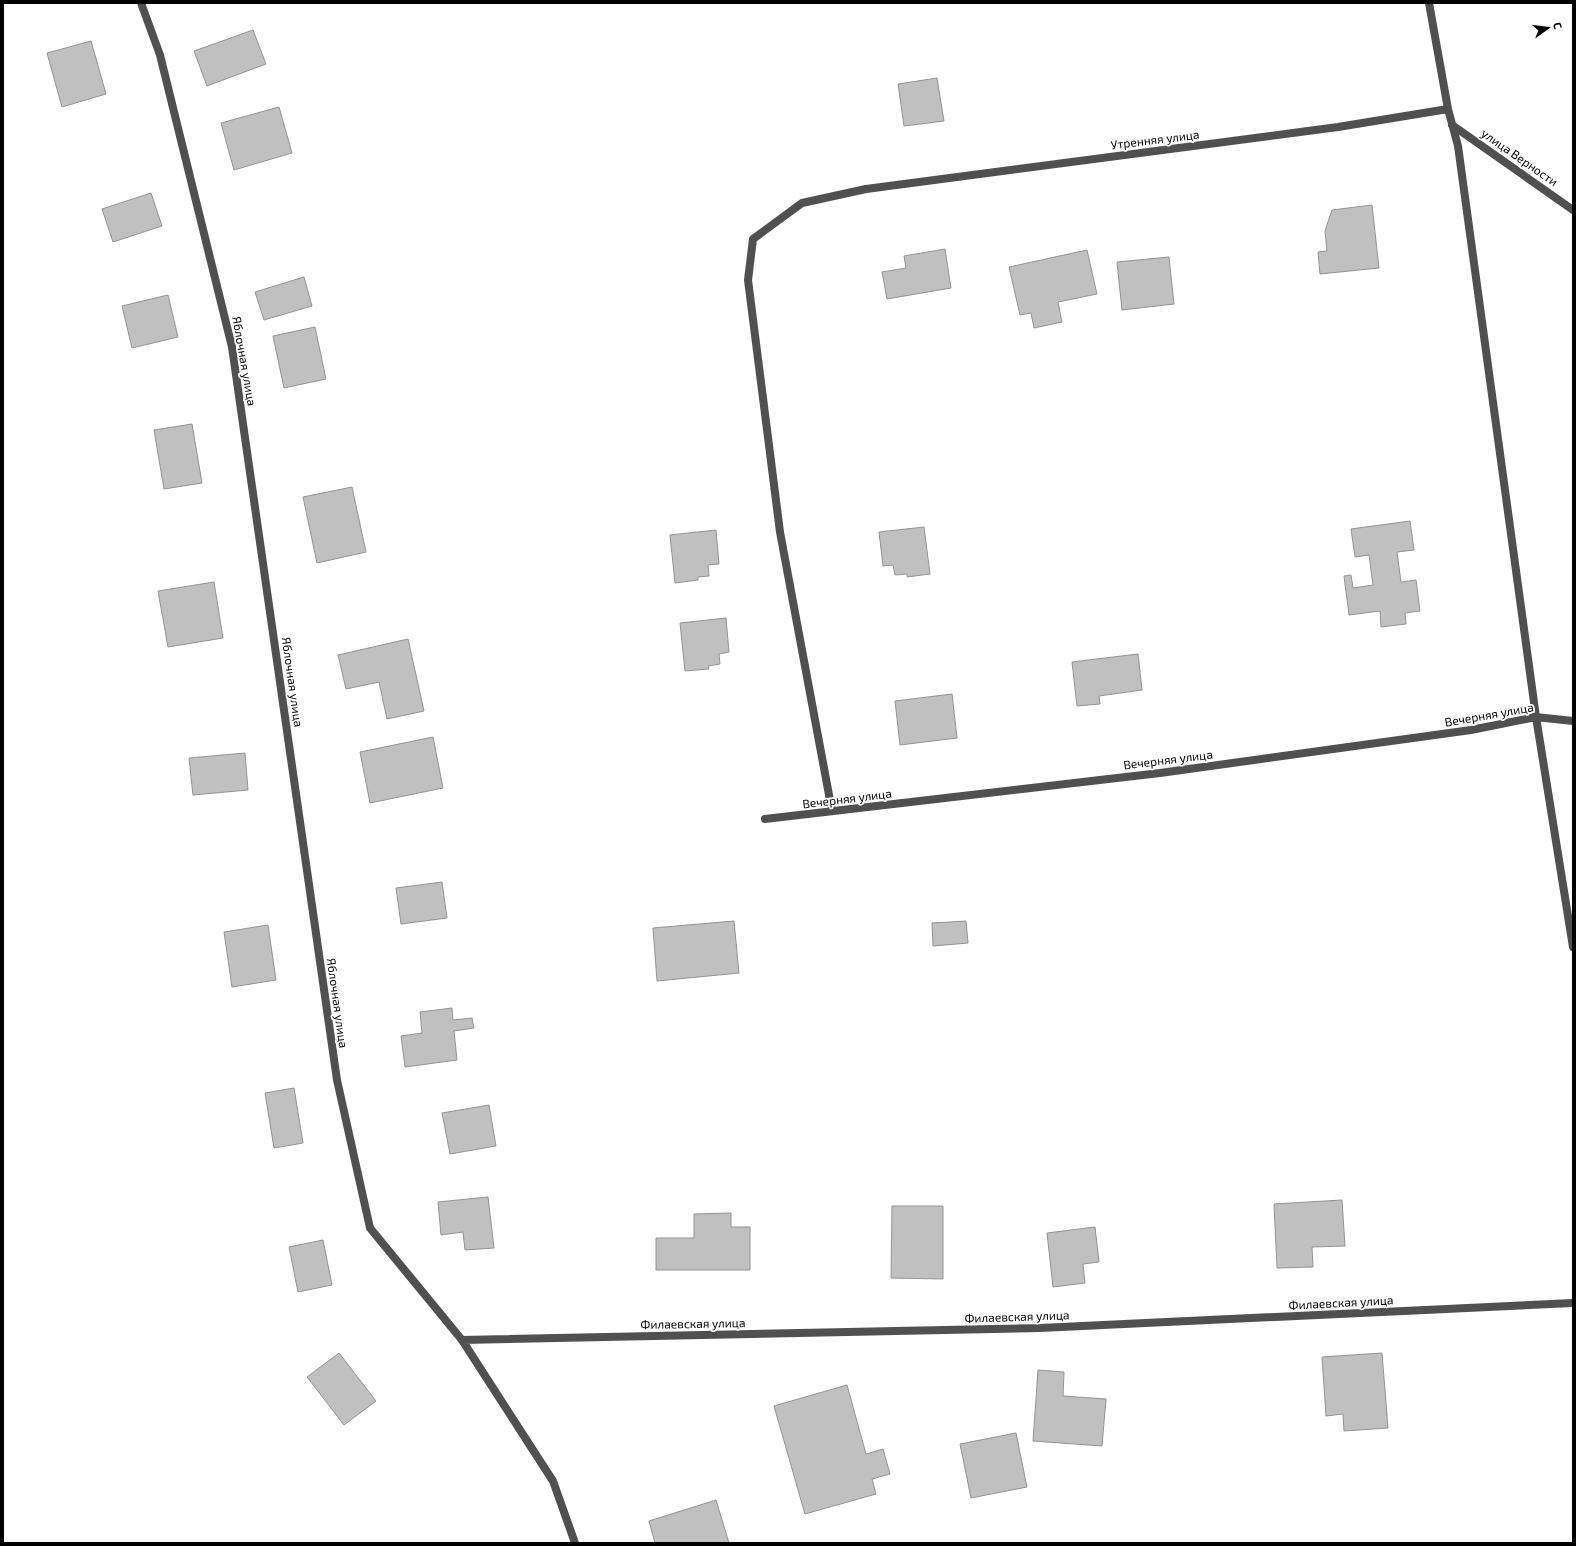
<svg xmlns="http://www.w3.org/2000/svg" width="1576" height="1546" viewBox="0 0 1576 1546" font-family="'Exo 2',sans-serif">
  <style>
    .building { fill: #c0c0c0; stroke: #949494 }
    .lines { fill: none; stroke-linecap: round; stroke-linejoin: round }
    .service { stroke: #505050; stroke-width: 8 }
    .minor { stroke: #505050; stroke-width: 8 }
    .labels { text-anchor: middle; dominant-baseline: central; stroke-width: 3.5; stroke-linejoin: round; paint-order: stroke }
    .street-label { font-size: 12px; fill: #000; stroke: #fff }
  </style>
  <rect width="100%" height="100%" fill="#fff"/>
  <!-- building -->
  <path class="building" d="M253 30 266 64 207 86 194 51Z
    M91 41 106 94 62 107 47 53Z
    M937 78 944 121 904 126 898 84Z
    M279 107 292 153 234 170 221 123Z
    M151 193 162 226 113 242 102 209Z
    M1372 205 1379 268 1320 274 1318 252 1327 251 1325 231 1332 210Z
    M945 249 951 288 887 299 882 272 906 268 904 256Z
    M1087 250 1097 294 1058 302 1062 322 1034 328 1031 313 1020 315 1009 267Z
    M1169 257 1174 304 1122 310 1117 262Z
    M304 277 312 306 264 320 255 292Z
    M168 295 178 337 132 348 122 306Z
    M315 327 326 379 284 388 273 336Z
    M192 424 202 483 164 489 154 430Z
    M352 487 366 552 317 563 303 497Z
    M1410 521 1414 550 1397 552 1401 582 1416 580 1420 611 1405 613 1406 624 1381 627 1380 611 1349 615 1344 576 1351 575 1353 588 1373 585 1369 555 1355 557 1351 529Z
    M924 527 930 574 907 577V574L895 575 893 565 883 566 879 532Z
    M716 530 719 564 708 565 709 576 698 577V580L675 583 670 535Z
    M214 582 223 638 168 647 158 591Z
    M726 618 729 652 719 654 720 664 708 666 709 669 685 671 680 623Z
    M408 639 424 711 387 719 379 682 346 689 338 655Z
    M1138 654 1142 690 1099 696 1100 704 1077 706 1072 662Z
    M952 694 957 738 900 745 895 701Z
    M433 737 443 788 370 803 360 752Z
    M245 753 248 790 193 795 189 758Z
    M442 882 447 918 401 924 396 888Z
    M734 921 739 973 657 981 653 928Z
    M966 921 968 943 933 946 932 923Z
    M268 925 276 980 232 987 224 932Z
    M452 1008 453 1020 472 1018 474 1028 454 1031 457 1060 405 1067 401 1036 422 1033 420 1012Z
    M294 1088 303 1143 274 1148 265 1093Z
    M489 1105 496 1146 450 1154 442 1113Z
    M488 1197 494 1248 465 1250 463 1232 441 1235 438 1202Z
    M1342 1200 1345 1246 1312 1247 1313 1267 1277 1268 1274 1204Z
    M892 1206H943V1279L891 1278Z
    M731 1213V1227H750V1270H656V1238H694V1214Z
    M1095 1227 1099 1262 1083 1264 1085 1283 1053 1287 1047 1233Z
    M323 1240 332 1285 298 1292 289 1247Z
    M339 1353 376 1401 344 1425 307 1377Z
    M1382 1353 1388 1428 1344 1431 1343 1414 1326 1416 1322 1357Z
    M1038 1370 1064 1372 1063 1396 1106 1399 1102 1446 1033 1441Z
    M847 1385 866 1454 883 1449 890 1474 872 1479 876 1494 805 1514 774 1406Z
    M1016 1433 1027 1487 971 1498 960 1444Z
    M716 1500 729 1543H655L649 1521Z"/>
  <g class="lines">
    <!-- service -->
    <path class="service" d="M832 811 780 532 748 280 753 239 802 203 866 189"/>
    <!-- minor -->
    <path class="minor" d="M141 3 160 55 232 347 337 1080 370 1228 462 1340 553 1481 575 1543
      M1429 3 1448 109 1458 146 1536 717 1573 947
      M1452 125 1573 210
      M866 189 1338 127 1448 109
      M765 819 1160 773 1471 730 1536 717 1573 721
      M462 1340 1040 1328 1573 1303"/>
  </g>
  <g class="labels">
    <!-- street labels -->
    <g class="street-label">
      <text transform="translate(1155 139) rotate(-7)">Утренняя улица</text>
      <text transform="translate(1520 157) rotate(35)">улица Верности</text>
      <text transform="translate(245 361) rotate(80)">Яблочная улица</text>
      <text transform="translate(293 682) rotate(82)">Яблочная улица</text>
      <text transform="translate(1489 714) rotate(-10)">Вечерняя улица</text>
      <text transform="translate(1168 759) rotate(-7)">Вечерняя улица</text>
      <text transform="translate(847 798) rotate(-7)">Вечерняя улица</text>
      <text transform="translate(338 1003) rotate(82)">Яблочная улица</text>
      <text transform="translate(1341 1302) rotate(-3)">Филаевская улица</text>
      <text transform="translate(1017 1316) rotate(-2)">Филаевская улица</text>
      <text transform="translate(693 1323) rotate(-1)">Филаевская улица</text>
    </g>
  </g>
  <!-- border -->
  <rect width="1576" height="1546" fill="none" stroke="#000000" stroke-width="8"/>
  <!-- north arrow -->
  <g transform="translate(1548 28) rotate(76)" stroke="#ffffff" stroke-width="3" paint-order="stroke">
  <path d="M0-3L7 15L0 10L-7 15Z" fill="#000000"/>
  <text y="-6" font-size="11" font-weight="bold" text-anchor="middle" fill="#000000">С</text>
  </g>
</svg>
